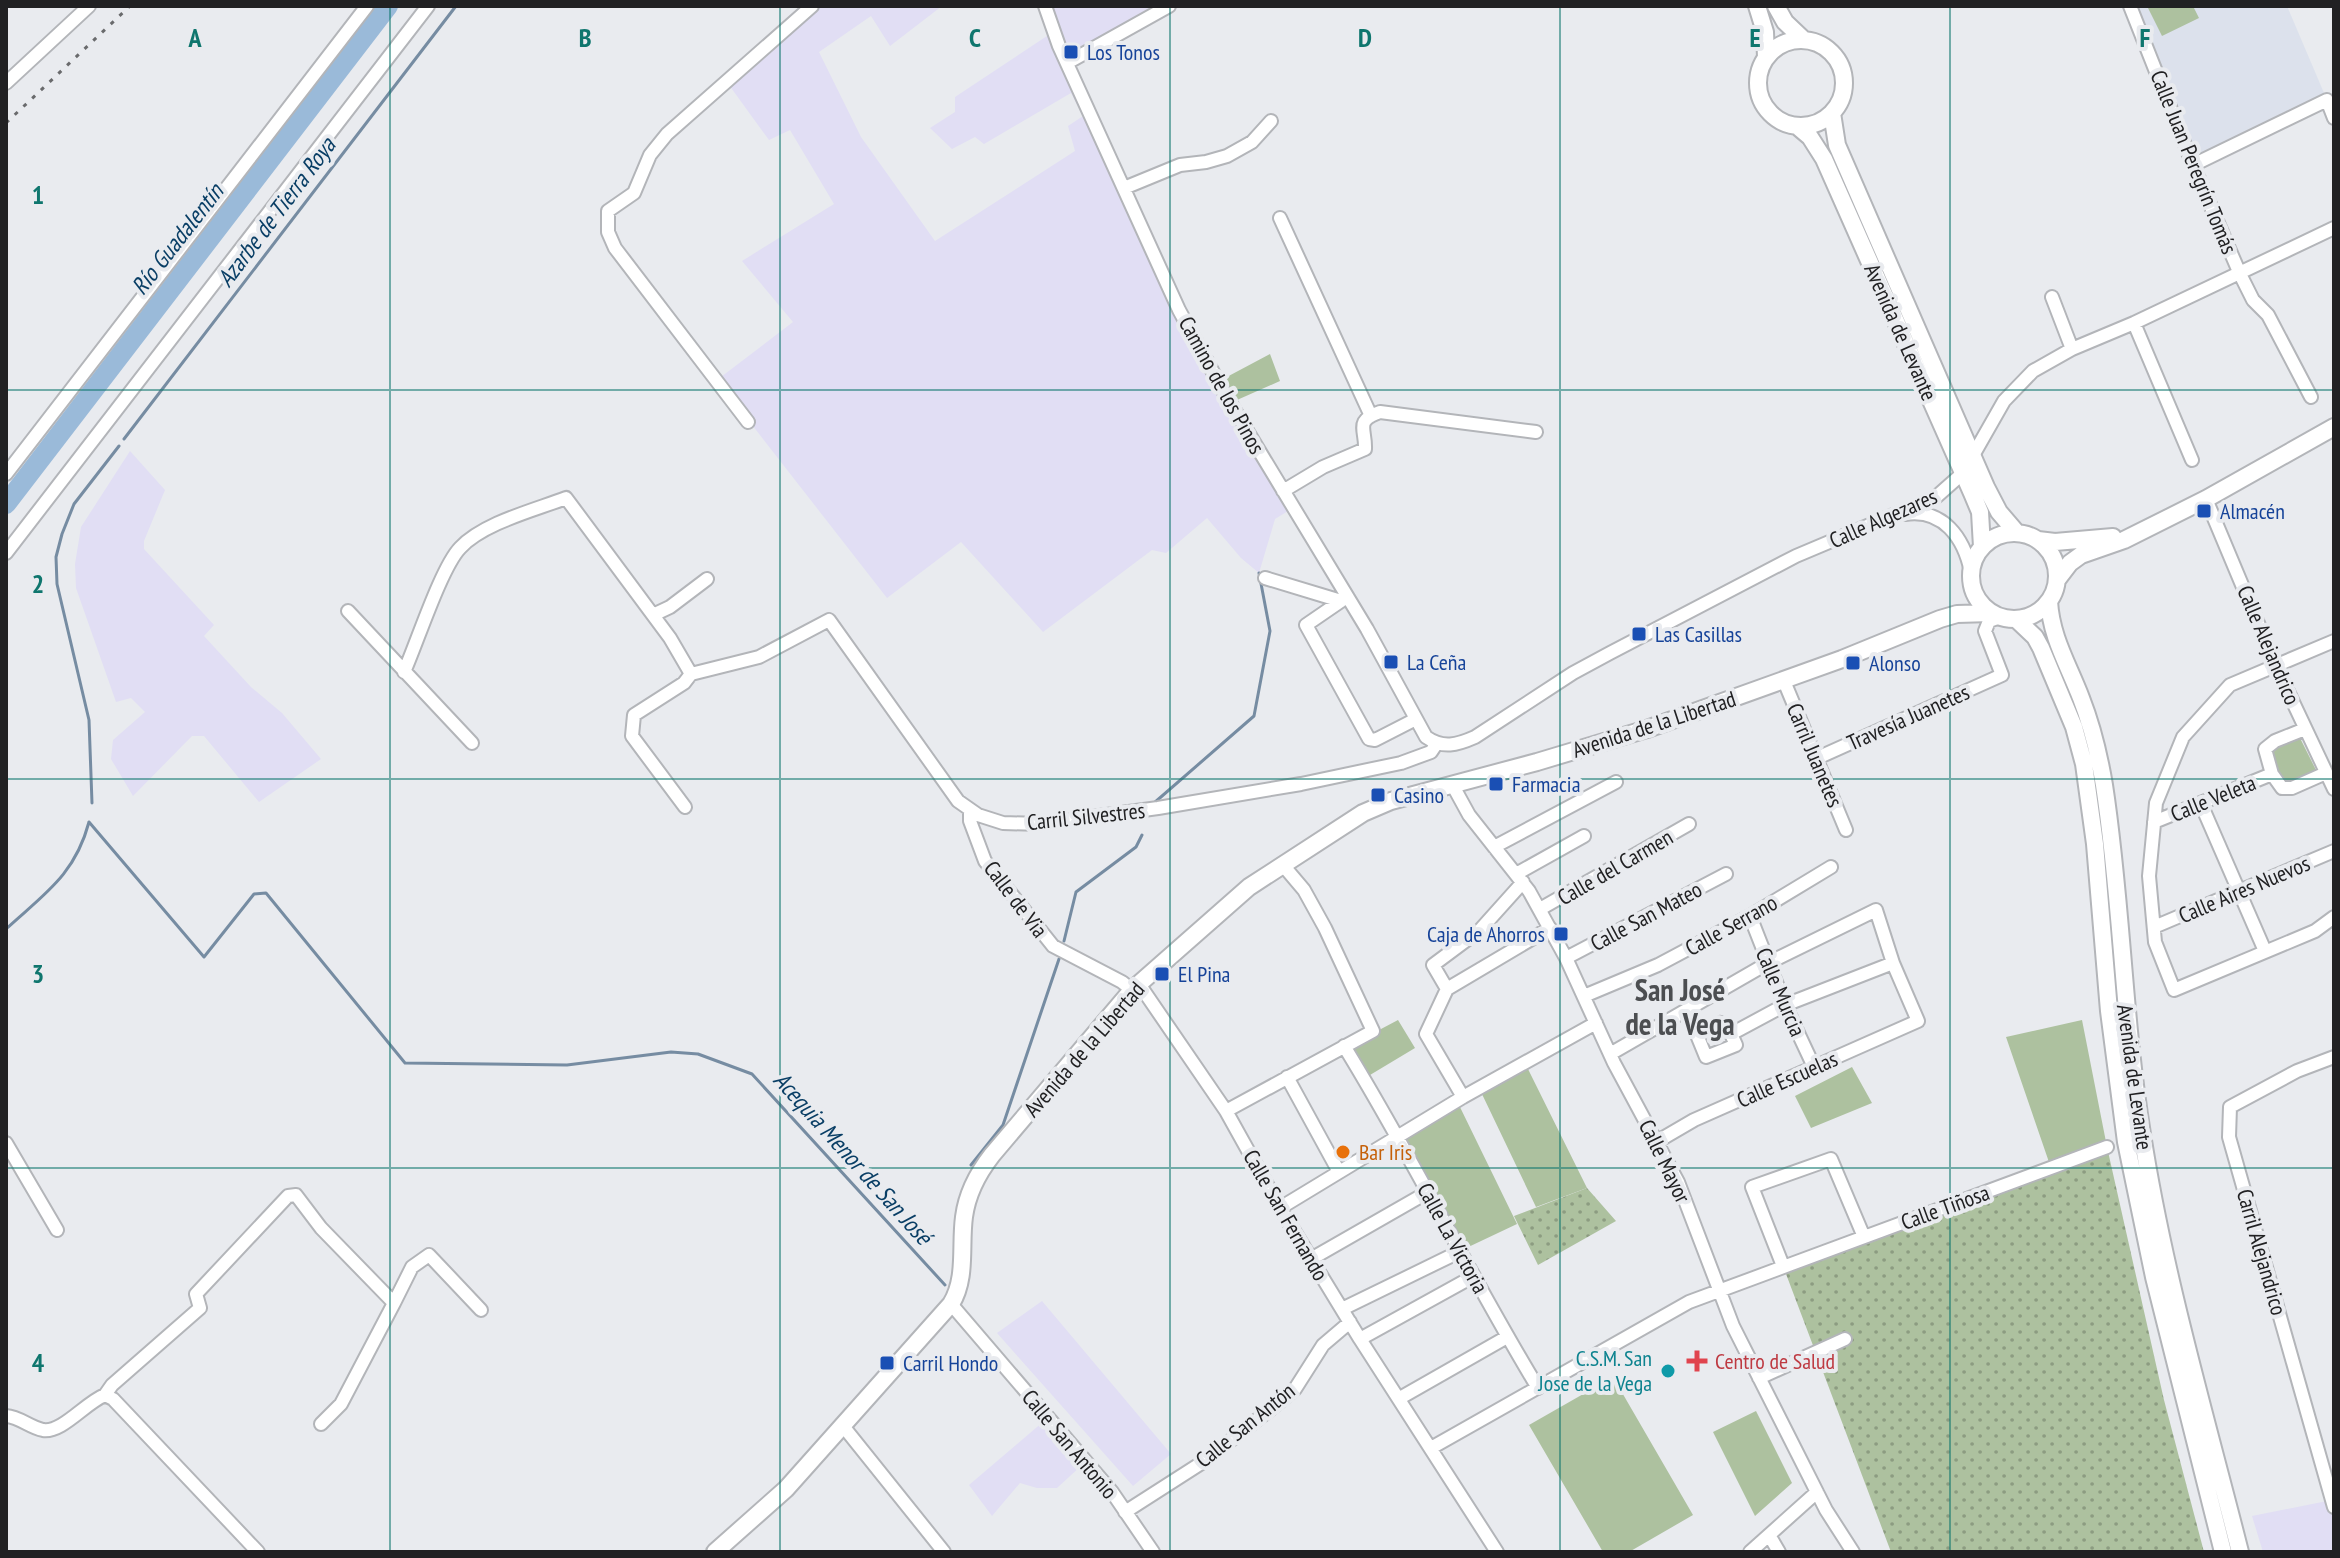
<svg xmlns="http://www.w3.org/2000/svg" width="2340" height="1558" viewBox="0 0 2340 1558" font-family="'PT Sans Narrow',sans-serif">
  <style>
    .built { fill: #dce1ec }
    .industrial { fill: #e1def4 }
    .grass { fill: url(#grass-dots) }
    .park { fill: #adc19f }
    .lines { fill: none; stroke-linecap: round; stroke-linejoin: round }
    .stream { stroke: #768ca2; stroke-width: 3 }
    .river { stroke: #9abad9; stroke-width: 20 }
    .minor-casing { stroke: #b3b5b9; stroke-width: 16 }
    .major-casing { stroke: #b3b5b9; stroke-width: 20 }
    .minor { stroke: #fff; stroke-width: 12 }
    .major { stroke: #fff; stroke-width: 16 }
    .rail { stroke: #696a6c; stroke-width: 3; stroke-dasharray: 4 8; stroke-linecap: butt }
    .grid { fill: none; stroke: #0f766e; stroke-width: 2; stroke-opacity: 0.55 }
    .transit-dot { fill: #1a4fb4; stroke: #e9ebef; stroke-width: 3 }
    .food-dot { fill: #e8710a; stroke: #e9ebef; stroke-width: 3 }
    .health-dot { fill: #e0444e; stroke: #e9ebef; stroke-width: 3 }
    .culture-dot { fill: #0f9aa8; stroke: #e9ebef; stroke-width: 3 }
    .labels { text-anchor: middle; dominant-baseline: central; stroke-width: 8; stroke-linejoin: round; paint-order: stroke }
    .transit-label { font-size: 22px; fill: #164399; stroke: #e9ebef; text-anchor: start }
    .street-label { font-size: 22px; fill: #212123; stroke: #e9ebef }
    .food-label { font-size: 22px; fill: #c56008; stroke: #e9ebef; text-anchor: start }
    .culture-label { font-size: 22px; fill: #0d838f; stroke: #e9ebef; text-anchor: end }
    .health-label { font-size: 22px; fill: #be3a42; stroke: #e9ebef; text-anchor: start }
    .water-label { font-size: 24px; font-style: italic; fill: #093e65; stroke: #e9ebef }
    .district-label { font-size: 30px; font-weight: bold; fill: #4c4e51; stroke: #e9ebef }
    .grid-label { font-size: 26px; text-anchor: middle; font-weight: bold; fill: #0f766e; stroke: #e9ebef; stroke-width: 8; stroke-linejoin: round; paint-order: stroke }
  </style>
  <defs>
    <pattern id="grass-dots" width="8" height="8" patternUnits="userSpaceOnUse" patternTransform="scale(2)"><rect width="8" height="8" fill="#adc19f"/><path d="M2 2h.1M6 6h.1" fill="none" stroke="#8c9c81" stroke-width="1.8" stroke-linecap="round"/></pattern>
  </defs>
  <rect width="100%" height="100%" fill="#e9ebef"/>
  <!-- built -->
  <path class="built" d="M2132 6H2287L2327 100 2193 165Z"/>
  <!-- industrial -->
  <path class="industrial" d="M812 6H942L890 46 871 16 819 52 861 137 935 241 1075 151 1068 126 1083 116 1071 93 984 144 975 137 952 149 930 128 955 112V97L1053 32 1045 6H1169L1067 63 1163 278 1293 508 1275 519 1259 573 1241 558 1207 518 1166 553 1152 550 1043 632 961 542 887 598 717 380 793 322 742 261 834 204 790 130 769 140 729 85Z
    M130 451 165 490 144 541V549L214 625 204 636 251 687 282 713 321 759 259 802 204 736H192L133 796 111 759 113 740 145 712 131 698 116 702 76 588 75 564 81 527Z
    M1042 1301 1171 1454 1133 1486 997 1333Z
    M1044 1421 1081 1466 1057 1488H1037L1020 1483 992 1516 969 1485Z
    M2332 1500 2334 1552H2263L2252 1516Z"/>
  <!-- grass -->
  <path class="grass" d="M2107 1147 2164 1400 2204 1552H1891L1783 1266Z
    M1587 1188 1616 1221 1538 1265 1514 1216Z"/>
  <!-- park -->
  <path class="park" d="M2147 6H2193L2199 18 2162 36Z
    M1270 354 1280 381 1237 400 1223 379Z
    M2297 732 2319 776 2282 788 2265 756Z
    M1398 1020 1415 1048 1365 1078 1347 1047Z
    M2082 1020 2107 1147 2051 1168 2006 1037Z
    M1526 1065 1587 1188 1536 1207 1481 1092Z
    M1852 1067 1872 1103 1811 1128 1795 1096Z
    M1458 1103 1517 1224 1462 1250 1400 1137Z
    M1613 1377 1693 1515 1629 1552H1603L1529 1425Z
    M1756 1411 1792 1483 1755 1516 1713 1432Z"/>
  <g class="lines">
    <!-- stream -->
    <path class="stream" d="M124 439 456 6
      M92 803 89 720 57 584 56 557 62 534 74 504 119 446
      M1154 803 1254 716 1270 631 1259 573
      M89 822 204 957 254 894 266 893 405 1063 567 1065 671 1052 698 1054 752 1074 945 1285
      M6 929C44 894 75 875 89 822
      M1064 941 1076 892 1136 847 1142 835
      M971 1165 1003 1125 1059 959"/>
    <!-- river -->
    <path class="river" d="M6 504 388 6"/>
    <defs>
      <path id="minor" d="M1045 6 1059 46 1179 310 1226 396 1367 629 1426 737C1443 749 1457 745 1475 737L1573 673 1610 653 1796 556 1936 497 1963 473 2004 401 2033 371 2072 349 2134 323 2334 228
        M2130 6 2193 165 2240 274 2253 300 2268 315 2311 397
        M1067 63 1169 6
        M6 83 89 6
        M2193 165 2327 100 2334 118
        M1124 188 1180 165 1206 162 1227 156 1252 142 1271 121
        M1280 218 1371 416
        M2052 297 2072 349
        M2134 323 2192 460
        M748 422 615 248 608 232V211L634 193 650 155 667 134 812 6
        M6 474 367 6
        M1283 491 1323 467 1365 449C1366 429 1354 421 1380 412L1536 432
        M2206 499 2276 666 2334 789
        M1905 514C1943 508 1964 538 1971 572
        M6 553 428 6
        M1265 578 1341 601 1345 598
        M1341 601 1306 625 1369 739 1375 740 1416 719
        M348 611 472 743
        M653 615 670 607 707 579
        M2334 641 2230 685 2183 737 2156 803 2149 876 2155 942 2174 990 2315 931 2334 917
        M404 672C417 643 441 568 460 548 483 523 535 510 566 498L670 638 691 674
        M691 674 759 657 829 620 958 801 978 815 1003 823 1041 824 1158 808 1301 784 1401 763 1431 752 1437 743
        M1784 681 1846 830
        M2305 729 2275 741 2265 749 2272 774 2282 788H2292L2326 773
        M1815 759 2002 675 1985 631 1989 621 2000 617
        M1452 784 1469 815 1529 891 1566 958 1614 1063 1678 1182 1733 1326 1826 1510 1853 1552
        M2201 804 2265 951
        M685 807 632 736 634 715 684 683 691 674
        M970 810V821L985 861 1053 946 1122 982 1132 990
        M2154 822 2272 774
        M1494 847 1616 782
        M1516 874 1584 836
        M1540 909 1689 824
        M1750 916 1785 1005 1814 1067
        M2154 927 2334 851
        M1566 958 1726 874
        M1139 984 1226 1111 1280 1208 1360 1339 1497 1552
        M1447 989 1433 965 1480 930 1523 882
        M1584 996 1658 965 1750 916 1831 867
        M1720 1023 1731 1034 1736 1045 1706 1057 1697 1035Z
        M1731 1034 1785 1005 1893 963
        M1344 1046C1413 1158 1470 1276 1538 1388
        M1610 1054 1768 963 1876 910 1893 963 1918 1021 1694 1120 1658 1141
        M2334 1057 2297 1071 2230 1107 2229 1137 2334 1507
        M1287 1077 1339 1172
        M1463 1097 1426 1034 1447 989 1550 928
        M1226 1111 1373 1031 1325 928 1304 890 1282 864
        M6 1143 57 1230
        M1280 1208 1463 1097 1596 1023
        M1311 1259 1428 1192
        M1783 1266 1752 1187 1831 1159 1864 1237
        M394 1303 412 1267 429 1255 481 1310
        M951 1304 1112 1492 1153 1552
        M1342 1309 1461 1251
        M1360 1339 1474 1276
        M1759 1378 1845 1339
        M105 1395 112 1385 200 1308 196 1294 288 1196 296 1195 321 1228 394 1303 341 1404 321 1424
        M1400 1398 1507 1337
        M6 1416C20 1417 29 1427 43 1430 62 1433 85 1403 105 1395L113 1399 258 1552
        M843 1426 944 1552
        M1431 1448 1689 1302 2107 1147
        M1125 1512 1203 1462 1267 1412 1295 1389 1323 1345 1350 1322
        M1769 1535 1779 1552
        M1750 1552 1817 1492"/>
      <path id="major" d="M1757 6 1765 32 1766 57
        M1776 6 1785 22 1804 40
        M1758 83a43 43 0 1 1 86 0a43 43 0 1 1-86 0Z
        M1832 113 1837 145 1986 487 1999 512 2017 533
        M1797 126 1810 137 1824 159 1972 493 1980 512 1982 547
        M1971 576a43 43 0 1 1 86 0a43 43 0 1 1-86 0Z
        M2038 540 2055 542 2113 537
        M2057 580 2070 563 2081 555 2124 540 2206 499 2334 427
        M2049 601C2051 637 2068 664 2081 698 2092 726 2099 755 2104 785 2122 901 2123 1018 2142 1134 2164 1275 2205 1414 2240 1552
        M2016 619 2035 637 2041 648 2074 727 2084 764 2095 844 2109 1011 2126 1142 2154 1277 2223 1552
        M715 1552 786 1489 951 1304C967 1278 960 1246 964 1217 967 1194 978 1173 992 1155L1132 990 1249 887 1363 813 1391 801 1537 762 1647 729 1842 659 1940 619 1957 614 1991 613"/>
    </defs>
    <!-- minor casing -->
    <use href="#minor" class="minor-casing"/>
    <!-- major casing -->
    <use href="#major" class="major-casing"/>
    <!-- minor -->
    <use href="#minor" class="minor"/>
    <!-- major -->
    <use href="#major" class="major"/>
    <!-- rail -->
    <path class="rail" d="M6 123 130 6"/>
  </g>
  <!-- grid -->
  <path class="grid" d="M390 6V1552M780 6V1552M1170 6V1552M1560 6V1552M1950 6V1552M6 390H2334M6 779H2334M6 1168H2334"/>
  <!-- markers -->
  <g class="transit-dot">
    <rect x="1063" y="44" width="16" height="16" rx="4"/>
    <rect x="2196" y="503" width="16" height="16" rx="4"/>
    <rect x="1631" y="626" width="16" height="16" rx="4"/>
    <rect x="1383" y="654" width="16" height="16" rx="4"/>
    <rect x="1845" y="655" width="16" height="16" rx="4"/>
    <rect x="1488" y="776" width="16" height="16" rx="4"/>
    <rect x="1370" y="787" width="16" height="16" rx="4"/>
    <rect x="1553" y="926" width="16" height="16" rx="4"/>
    <rect x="1154" y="966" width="16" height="16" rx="4"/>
    <rect x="879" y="1355" width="16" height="16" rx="4"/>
  </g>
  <circle class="food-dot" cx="1343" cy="1152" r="8"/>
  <path class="health-dot" d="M1693 1349h8v8h8v8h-8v8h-8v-8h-8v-8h8z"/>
  <circle class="culture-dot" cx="1668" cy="1371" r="8"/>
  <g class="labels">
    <!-- transit labels -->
    <g class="transit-label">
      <text x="1087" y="52">Los Tonos</text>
      <text x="2220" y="511">Almacén</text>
      <text x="1655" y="634">Las Casillas</text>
      <text x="1407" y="662">La Ceña</text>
      <text x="1869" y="663">Alonso</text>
      <text x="1512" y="784">Farmacia</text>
      <text x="1394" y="795">Casino</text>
      <text x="1545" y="934" text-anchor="end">Caja de Ahorros</text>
      <text x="1178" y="974">El Pina</text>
      <text x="903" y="1363">Carril Hondo</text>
    </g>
    <!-- street labels -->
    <g class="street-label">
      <text transform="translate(2194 162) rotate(68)">Calle Juan Peregrín Tomás</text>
      <text transform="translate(1901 332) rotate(66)">Avenida de Levante</text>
      <text transform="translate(1222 385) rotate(61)">Camino de los Pinos</text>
      <text transform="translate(1883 518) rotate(-24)">Calle Algezares</text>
      <text transform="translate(2269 645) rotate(67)">Calle Alejandrico</text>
      <text transform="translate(1908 717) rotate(-24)">Travesía Juanetes</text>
      <text transform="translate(1654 724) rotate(-18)">Avenida de la Libertad</text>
      <text transform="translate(1815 755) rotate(67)">Carril Juanetes</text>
      <text transform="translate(2213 798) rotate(-22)">Calle Veleta</text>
      <text transform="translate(1086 816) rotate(-6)">Carril Silvestres</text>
      <text transform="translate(1615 867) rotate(-30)">Calle del Carmen</text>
      <text transform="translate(2244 889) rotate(-23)">Calle Aires Nuevos</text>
      <text transform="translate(1016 899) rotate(53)">Calle de Via</text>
      <text transform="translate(1646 916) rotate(-28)">Calle San Mateo</text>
      <text transform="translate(1731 925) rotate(-29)">Calle Serrano</text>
      <text transform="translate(1781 992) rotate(67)">Calle Murcia</text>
      <text transform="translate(1084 1049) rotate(-49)">Avenida de la Libertad</text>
      <text transform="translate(2135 1077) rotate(82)">Avenida de Levante</text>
      <text transform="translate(1787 1079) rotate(-24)">Calle Escuelas</text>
      <text transform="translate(1665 1161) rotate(64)">Calle Mayor</text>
      <text transform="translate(1945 1207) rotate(-20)">Calle Tiñosa</text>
      <text transform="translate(1286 1215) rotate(60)">Calle San Fernando</text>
      <text transform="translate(1453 1238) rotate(61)">Calle La Victoria</text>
      <text transform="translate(2262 1252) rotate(74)">Carril Alejandrico</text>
      <text transform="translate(1245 1425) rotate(-39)">Calle San Antón</text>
      <text transform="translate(1070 1444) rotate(50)">Calle San Antonio</text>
    </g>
    <!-- food labels -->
    <g class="food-label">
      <text x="1359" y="1152">Bar Iris</text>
    </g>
    <!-- culture labels -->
    <g class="culture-label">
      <text x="1652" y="1358">C.S.M. San<tspan x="1652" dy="25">Jose de la Vega</tspan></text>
    </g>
    <!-- health labels -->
    <g class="health-label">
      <text x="1715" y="1361">Centro de Salud</text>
    </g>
    <!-- water labels -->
    <g class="water-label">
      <text transform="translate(276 212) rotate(-53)">Azarbe de Tierra Roya</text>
      <text transform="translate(177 239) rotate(-52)">Río Guadalentín</text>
      <text transform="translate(853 1158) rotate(48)">Acequia Menor de San José</text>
    </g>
    <!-- district labels -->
    <g class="district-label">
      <text x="1680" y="989">San José<tspan x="1680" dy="34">de la Vega</tspan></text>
    </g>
  </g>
  <g class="grid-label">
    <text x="195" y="47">A</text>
    <text x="585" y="47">B</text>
    <text x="975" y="47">C</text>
    <text x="1365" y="47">D</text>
    <text x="1755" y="47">E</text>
    <text x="2145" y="47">F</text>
    <text x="38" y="204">1</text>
    <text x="38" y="593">2</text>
    <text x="38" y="983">3</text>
    <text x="38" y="1372">4</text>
  </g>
  <!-- border -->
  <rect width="2340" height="1558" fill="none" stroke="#212123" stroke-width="16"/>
</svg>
